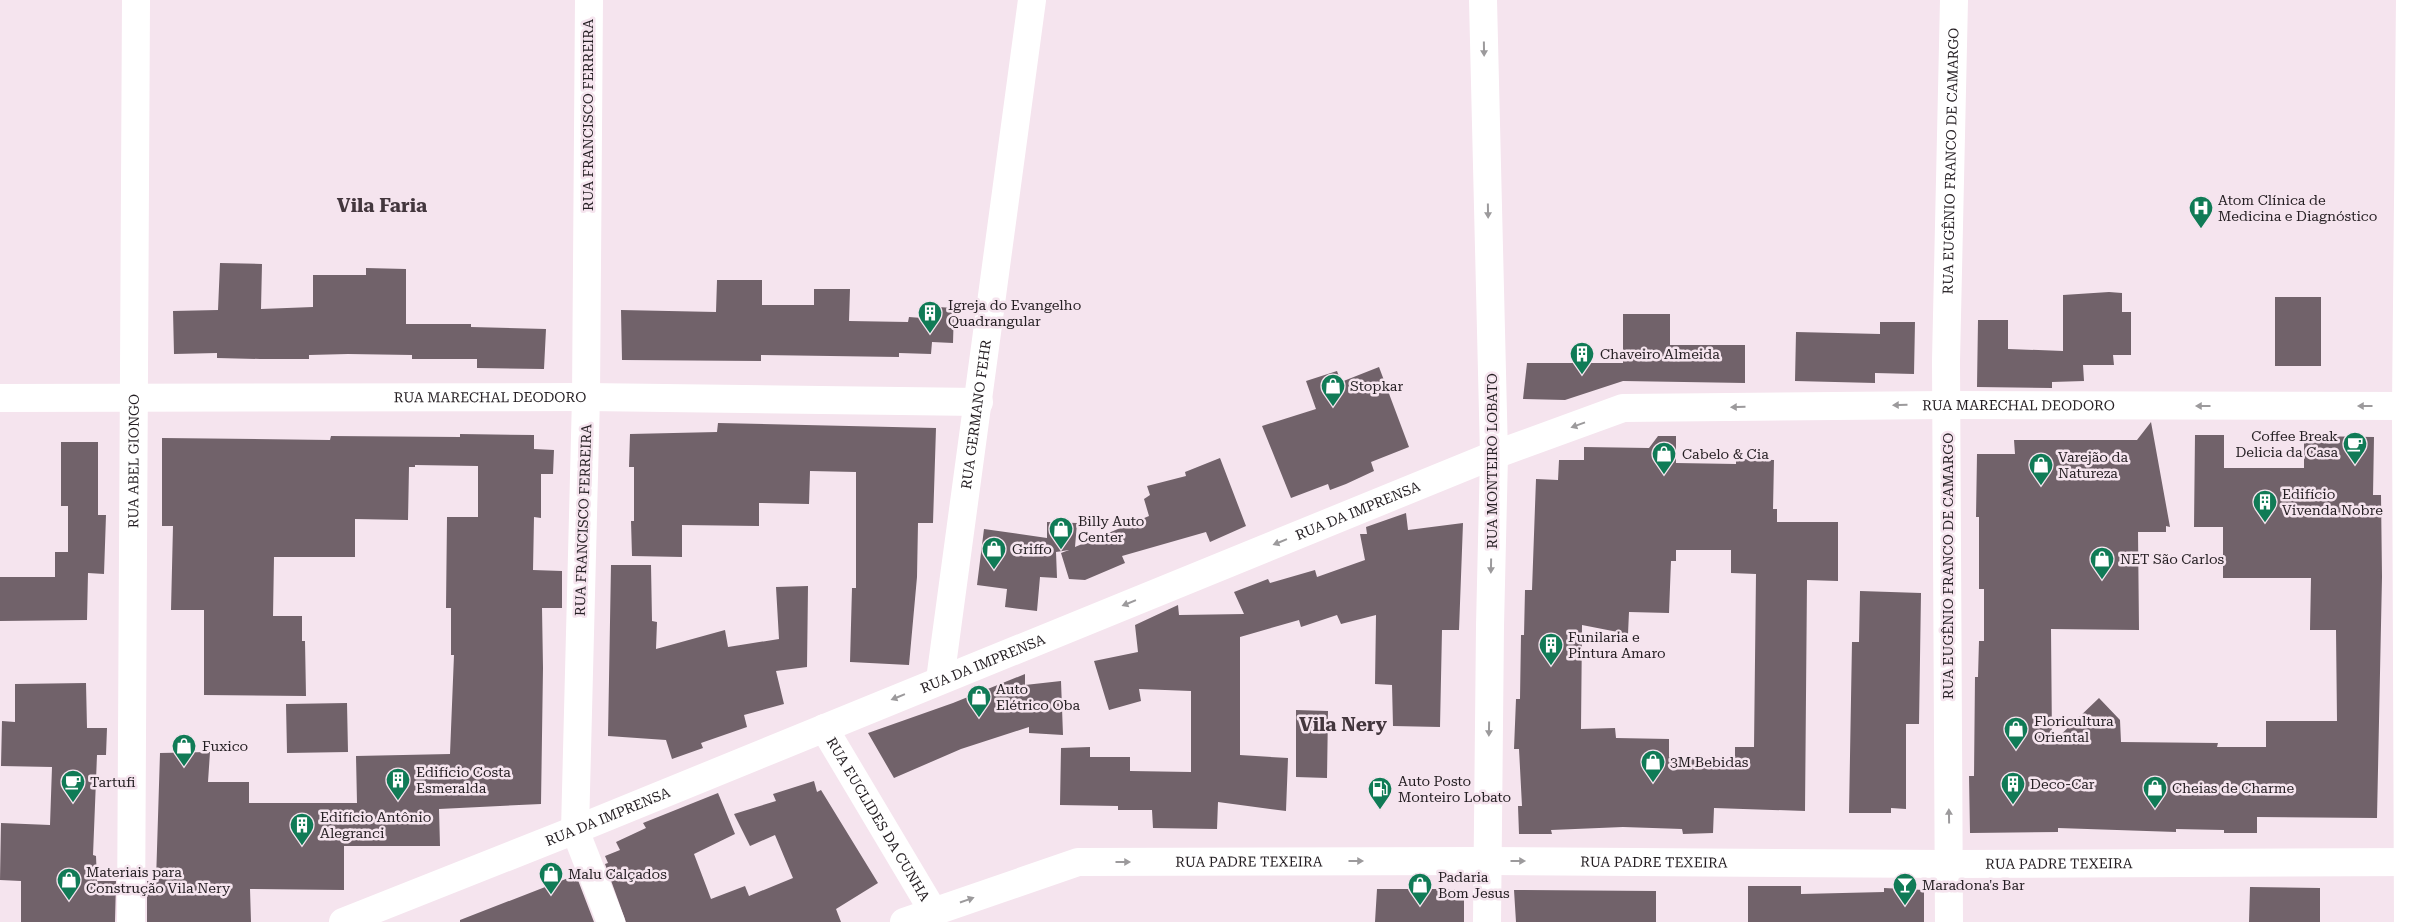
<svg xmlns="http://www.w3.org/2000/svg" width="2414" height="922" viewBox="0 0 2414 922" font-family="'Roboto Serif',serif">
  <style>
    .building { fill: #71626a; fill-rule: evenodd }
    .lines { fill: none; stroke-linecap: round; stroke-linejoin: round }
    .street { stroke: #fff; stroke-width: 28 }
    .secondary { stroke: #fff; stroke-width: 28 }
    .oneway { fill: #9c9a9c }
    .labels { text-anchor: middle; dominant-baseline: central; stroke-width: 5; stroke-linejoin: round; paint-order: stroke }
    .street-label { font-size: 14px; fill: #241e22; stroke: #f5e4ee }
    .poi-label { font-size: 14px; fill: #241e22; stroke: #f5e4ee; text-anchor: start }
    .district-label { font-size: 19px; font-weight: bold; fill: #43363d; stroke: #f5e4ee }
  </style>
  <rect width="100%" height="100%" fill="#f5e4ee"/>
  <!-- building -->
  <path class="building" d="M220 263 262 264 261 309 313 307V275H366V268L406 269V324H471V327L546 329 544 369 477 368V359H412V355L348 354 309 355V359H260L217 358V353L174 354 173 311 218 310Z
    M717 280H762V305H814V289H850L849 321 908 322 909 317 922 318V306L954 308 953 343 932 342 931 354 899 353V357L761 355V361L622 360 621 310 716 312Z
    M2109 292 2122 293V312H2131V355H2113L2114 365H2083L2084 381 2052 382V388L1977 387 1978 320H2008V349L2063 351V295Z
    M2275 297H2321V366H2275Z
    M1623 314H1670V345H1745V383L1623 381 1565 400 1523 399 1527 363H1623Z
    M1880 322H1915L1914 374 1875 373V383L1795 381 1796 332 1880 334Z
    M1379 367 1409 447 1371 462 1374 471 1346 484 1330 490 1328 484 1291 498 1262 426 1316 409 1306 381 1337 371 1341 382Z
    M2151 422 2170 527 2166 526V532H2138L2139 630 2051 629 2052 743 2099 698 2120 720 2121 742 2218 743 2217 747H2266V721H2337L2336 630H2310L2311 578H2223V527H2194L2195 435H2224V468H2304V436L2374 437 2373 495H2381L2382 577 2377 818 2257 817V833H2224V830L2176 829V832L2058 828V832L1970 833 1969 776H1974L1975 677H1978L1979 641H1984V589H1979V517H1976L1977 454H2015L2014 440H2137Z
    M718 423 936 428 933 523H918L917 577 909 665 850 662 852 588H856V472L810 471 809 504 759 503V526L682 525V557L632 556 631 521H634V467H629L630 434 717 432Z
    M460 434 534 435V449L554 450 553 474H541V518L534 517 533 570 562 571V608H542L543 668 541 804 439 809 440 846H344V890L250 889 251 922H147V881H156L160 753 210 752 208 782H249V803H357L356 756 450 754 454 655H451V608H446L447 517H478V466L415 465V467H409L408 520 355 519V557H274L273 616H302V641H305L306 696 204 695V610H171L173 526H162V438L330 440 331 436 460 437Z
    M1658 436H1676V463L1736 464V459L1774 460 1773 509H1777V522H1838V581L1807 580 1805 811 1714 808 1713 833 1683 834 1682 829 1623 827 1551 830 1552 834H1519L1518 806H1522L1519 749H1514L1516 699H1520L1521 635H1524L1525 590H1532L1536 479 1558 480 1559 460H1584V447L1649 448ZM1676 550H1731V573L1756 574 1754 747H1735V759L1669 757V739L1616 738 1615 728 1581 729 1582 625 1628 634 1629 612 1669 613 1671 561H1676Z
    M61 442H98V515H106L104 574 88 573 87 620 0 621V577H55V552H68V506H61Z
    M1220 458 1246 526 1210 542 1206 532 1122 556 1125 563 1085 580 1069 579 1061 553 1069 550 1056 552 1057 578 1040 577 1037 611 1005 607 1007 589 977 585 984 529 1047 538V522L1077 523 1075 547 1149 516 1144 499 1150 495 1147 486 1186 476 1185 472Z
    M1406 513 1408 530 1463 523 1459 630H1442L1440 727 1393 726 1392 685 1375 684 1376 615 1341 624 1337 615 1301 627 1299 620 1240 637V755L1288 758 1286 811 1218 802 1217 829 1153 828 1152 810H1118V806L1060 805 1061 748 1090 747V757H1130V771L1191 772V691L1139 689 1141 701 1109 710 1094 661 1138 652 1135 625 1178 605 1179 615 1244 614 1234 592 1268 579 1270 583 1315 570 1317 577 1365 560 1360 534H1367L1366 527Z
    M611 565H651L652 621 657 622 656 649 725 630 728 647 779 639 776 587 808 586 807 667 776 671 784 704 744 715 747 727 701 743 703 748 672 759 666 740 608 736Z
    M1860 591 1921 593 1919 724H1906V809L1891 808V813H1849L1852 642H1859Z
    M1025 674V685L1061 681 1063 735 1029 733V727L961 749 894 778 868 733 953 703Z
    M86 683 87 728H107L106 755H97L93 855 96 856 97 881H116L115 922H21V881L0 880 1 823 50 825 52 767 1 766 2 721 15 722V684Z
    M347 703 348 752 287 753 286 704Z
    M1296 710 1328 711 1327 778 1296 777Z
    M814 781 817 792 821 790 878 883 836 909 841 922H626L605 864 608 863 605 856 620 850 616 842 646 828 643 823 718 793 735 834 694 854 711 899 745 886 749 896 793 878 775 835 750 846 734 814 776 801 773 794Z
    M576 875 594 922H460V920Z
    M1748 886H1801V894L1884 892V888L1924 890V922H1748Z
    M2250 887 2320 888V922H2249Z
    M1377 889H1464V922H1375Z
    M1514 890 1656 891V922H1516Z"/>
  <g class="lines">
    <!-- street -->
    <g class="street">
      <path d="M589 0 586 397 575 830 611 922"/>
      <path d="M1483 0 1494 455 1490 626 1487 922"/>
      <path id="s1" d="M0 398 586 397 979 402"/>
      <path id="s2" d="M940 680 1032 0"/>
      <path id="s3" d="M824 728 933 911"/>
      <path id="s4" d="M131 922 136 0"/>
      <path id="s5" d="M1949 922 1946 361 1954 0"/>
      <path d="M2408 922 2406 406 2410 0"/>
    </g>
    <!-- secondary -->
    <g class="secondary">
      <path id="s6" d="M343 922 575 830 1494 455 1623 408 1946 405 2414 406"/>
      <path id="s7" d="M904 922 1078 862 1488 861 1949 864 2414 862"/>
    </g>
  </g>
  <!-- one-way arrows -->
  <defs><path id="oneway-solid" d="M-6-.8H1V-3.2L6.5 0L1 3.2V.8H-6Z" transform="scale(1.25)"/></defs>
  <g class="oneway">
    <use href="#oneway-solid" transform="translate(1484 49) rotate(89)"/>
    <use href="#oneway-solid" transform="translate(1488 211) rotate(89)"/>
    <use href="#oneway-solid" transform="translate(1900 405) rotate(179)"/>
    <use href="#oneway-solid" transform="translate(2203 406) rotate(-180)"/>
    <use href="#oneway-solid" transform="translate(2365 406) rotate(-180)"/>
    <use href="#oneway-solid" transform="translate(1738 407) rotate(179)"/>
    <use href="#oneway-solid" transform="translate(1578 425) rotate(160)"/>
    <use href="#oneway-solid" transform="translate(1280 542) rotate(158)"/>
    <use href="#oneway-solid" transform="translate(1491 566) rotate(91)"/>
    <use href="#oneway-solid" transform="translate(1129 603) rotate(158)"/>
    <use href="#oneway-solid" transform="translate(898 697) rotate(158)"/>
    <use href="#oneway-solid" transform="translate(1489 729) rotate(91)"/>
    <use href="#oneway-solid" transform="translate(1949 816) rotate(-91)"/>
    <use href="#oneway-solid" transform="translate(1356 861)"/>
    <use href="#oneway-solid" transform="translate(1518 861)"/>
    <use href="#oneway-solid" transform="translate(1123 862)"/>
    <use href="#oneway-solid" transform="translate(967 900) rotate(-19)"/>
  </g>
  <!-- icons -->
  <defs>
    <symbol id="hospital-pin" viewBox="-11 -11 22 30"><path d="M0 17L-7.5 6A9.5 9.5 0 1 1 7.5 6Z" fill="#107b56" stroke="#f5e4ee"/><path d="M-5-5h3v3.5h4V-5h3V5h-3V1.5h-4V5h-3Z" fill="#fff"/></symbol>
    <symbol id="building-pin" viewBox="-11 -11 22 30"><path d="M0 17L-7.5 6A9.5 9.5 0 1 1 7.5 6Z" fill="#107b56" stroke="#f5e4ee"/><path d="M-4-6H4V6H1V3H-1V6H-4ZM-2.5-4.3h1.7v1.8h-1.7ZM.8-4.3h1.7v1.8H.8ZM-2.5-1h1.7V.8h-1.7ZM.8-1h1.7V.8H.8Z" fill="#fff"/></symbol>
    <symbol id="shop-pin" viewBox="-11 -11 22 30"><path d="M0 17L-7.5 6A9.5 9.5 0 1 1 7.5 6Z" fill="#107b56" stroke="#f5e4ee"/><path d="M-5-2.5h2.3a2.7 3.5 0 0 1 5.4 0H5L5.5 6h-11ZM-1.5-2.5h3a1.5 2.3 0 0 0-3 0Z" fill="#fff"/></symbol>
    <symbol id="cafe-pin" viewBox="-11 -11 22 30"><path d="M0 17L-7.5 6A9.5 9.5 0 1 1 7.5 6Z" fill="#107b56" stroke="#f5e4ee"/><path d="M-5.5-4.5H6V0H3Q3 3.5 0 3.5H-2.5Q-5.5 3.5-5.5 0ZM3-3.2v2h1.7v-2ZM-6 4.5H4V6H-6Z" fill="#fff"/></symbol>
    <symbol id="fuel-pin" viewBox="-11 -11 22 30"><path d="M0 17L-7.5 6A9.5 9.5 0 1 1 7.5 6Z" fill="#107b56" stroke="#f5e4ee"/><path d="M-5.5-6h7V0h2V4h1.3V-2.5L3-4.5l.8-.8L6-3V5H2.5V1h-1V6h-7ZM-4.2-4.7v3.2H.2V-4.7Z" fill="#fff"/></symbol>
    <symbol id="bar-pin" viewBox="-11 -11 22 30"><path d="M0 17L-7.5 6A9.5 9.5 0 1 1 7.5 6Z" fill="#107b56" stroke="#f5e4ee"/><path d="M-6-5H6L.8 .8V4.5H3.5V6h-7V4.5H-.8V.8Z" fill="#fff"/></symbol>
  </defs>
  <g fill-rule="evenodd">
    <use href="#hospital-pin" x="2187" y="194" width="28" height="38"/>
    <use href="#building-pin" x="916" y="299" width="28" height="38"/>
    <use href="#building-pin" x="1568" y="340" width="28" height="38"/>
    <use href="#shop-pin" x="1319" y="372" width="28" height="38"/>
    <use href="#cafe-pin" x="2341" y="430" width="28" height="38"/>
    <use href="#shop-pin" x="1650" y="440" width="28" height="38"/>
    <use href="#shop-pin" x="2027" y="451" width="28" height="38"/>
    <use href="#building-pin" x="2251" y="488" width="28" height="38"/>
    <use href="#shop-pin" x="1047" y="515" width="28" height="38"/>
    <use href="#shop-pin" x="980" y="535" width="28" height="38"/>
    <use href="#shop-pin" x="2088" y="545" width="28" height="38"/>
    <use href="#building-pin" x="1537" y="631" width="28" height="38"/>
    <use href="#shop-pin" x="965" y="683" width="28" height="38"/>
    <use href="#shop-pin" x="2002" y="715" width="28" height="38"/>
    <use href="#shop-pin" x="170" y="732" width="28" height="38"/>
    <use href="#shop-pin" x="1639" y="748" width="28" height="38"/>
    <use href="#building-pin" x="384" y="766" width="28" height="38"/>
    <use href="#cafe-pin" x="59" y="768" width="28" height="38"/>
    <use href="#building-pin" x="1999" y="770" width="28" height="38"/>
    <use href="#shop-pin" x="2141" y="774" width="28" height="38"/>
    <use href="#fuel-pin" x="1366" y="775" width="28" height="38"/>
    <use href="#building-pin" x="288" y="811" width="28" height="38"/>
    <use href="#shop-pin" x="537" y="860" width="28" height="38"/>
    <use href="#shop-pin" x="55" y="866" width="28" height="38"/>
    <use href="#shop-pin" x="1406" y="871" width="28" height="38"/>
    <use href="#bar-pin" x="1891" y="871" width="28" height="38"/>
  </g>
  <g class="labels">
    <!-- street labels -->
    <g class="street-label">
      <text transform="translate(588 115) rotate(-90)">RUA FRANCISCO FERREIRA</text>
      <text stroke="none"><textPath href="#s5" startOffset="761">RUA EUGÊNIO FRANCO DE CAMARGO</textPath></text>
      <text stroke="none"><textPath href="#s1" startOffset="490">RUA MARECHAL DEODORO</textPath></text>
      <text stroke="none"><textPath href="#s6" startOffset="1775">RUA MARECHAL DEODORO</textPath></text>
      <text stroke="none"><textPath href="#s2" startOffset="268">RUA GERMANO FEHR</textPath></text>
      <text stroke="none"><textPath href="#s4" startOffset="461">RUA ABEL GIONGO</textPath></text>
      <text transform="translate(1492 461) rotate(-90)">RUA MONTEIRO LOBATO</text>
      <text stroke="none"><textPath href="#s6" startOffset="1095">RUA DA IMPRENSA</textPath></text>
      <text transform="translate(583 520) rotate(-88)">RUA FRANCISCO FERREIRA</text>
      <text transform="translate(1948 566) rotate(-90)">RUA EUGÊNIO FRANCO DE CAMARGO</text>
      <text stroke="none"><textPath href="#s6" startOffset="690">RUA DA IMPRENSA</textPath></text>
      <text stroke="none"><textPath href="#s6" startOffset="285">RUA DA IMPRENSA</textPath></text>
      <text stroke="none"><textPath href="#s3" startOffset="106">RUA EUCLIDES DA CUNHA</textPath></text>
      <text stroke="none"><textPath href="#s7" startOffset="355">RUA PADRE TEXEIRA</textPath></text>
      <text stroke="none"><textPath href="#s7" startOffset="760">RUA PADRE TEXEIRA</textPath></text>
      <text stroke="none"><textPath href="#s7" startOffset="1165">RUA PADRE TEXEIRA</textPath></text>
    </g>
    <!-- poi labels -->
    <g class="poi-label">
      <text x="2218" y="200">Atom Clínica de<tspan x="2218" dy="16">Medicina e Diagnóstico</tspan></text>
      <text x="948" y="305">Igreja do Evangelho<tspan x="948" dy="16">Quadrangular</tspan></text>
      <text x="1600" y="354">Chaveiro Almeida</text>
      <text x="1350" y="386">Stopkar</text>
      <text x="2338" y="436" text-anchor="end">Coffee Break<tspan x="2338" dy="16">Delicia da Casa</tspan></text>
      <text x="1682" y="454">Cabelo &amp; Cia</text>
      <text x="2058" y="457">Varejão da<tspan x="2058" dy="16">Natureza</tspan></text>
      <text x="2282" y="494">Edifício<tspan x="2282" dy="16">Vivenda Nobre</tspan></text>
      <text x="1078" y="521">Billy Auto<tspan x="1078" dy="16">Center</tspan></text>
      <text x="1012" y="549">Griffo</text>
      <text x="2120" y="559">NET São Carlos</text>
      <text x="1568" y="637">Funilaria e<tspan x="1568" dy="16">Pintura Amaro</tspan></text>
      <text x="996" y="689">Auto<tspan x="996" dy="16">Elétrico Oba</tspan></text>
      <text x="2034" y="721">Floricultura<tspan x="2034" dy="16">Oriental</tspan></text>
      <text x="202" y="746">Fuxico</text>
      <text x="1670" y="762">3M Bebidas</text>
      <text x="416" y="772">Edifício Costa<tspan x="416" dy="16">Esmeralda</tspan></text>
      <text x="1398" y="781">Auto Posto<tspan x="1398" dy="16">Monteiro Lobato</tspan></text>
      <text x="90" y="782">Tartufi</text>
      <text x="2030" y="784">Deco-Car</text>
      <text x="2172" y="788">Cheias de Charme</text>
      <text x="320" y="817">Edifício Antônio<tspan x="320" dy="16">Alegranci</tspan></text>
      <text x="86" y="872">Materiais para<tspan x="86" dy="16">Construção Vila Nery</tspan></text>
      <text x="568" y="874">Malu Calçados</text>
      <text x="1438" y="877">Padaria<tspan x="1438" dy="16">Bom Jesus</tspan></text>
      <text x="1922" y="885">Maradona's Bar</text>
    </g>
    <!-- district labels -->
    <g class="district-label">
      <text x="382" y="205">Vila Faria</text>
      <text x="1343" y="724">Vila Nery</text>
    </g>
  </g>
</svg>
